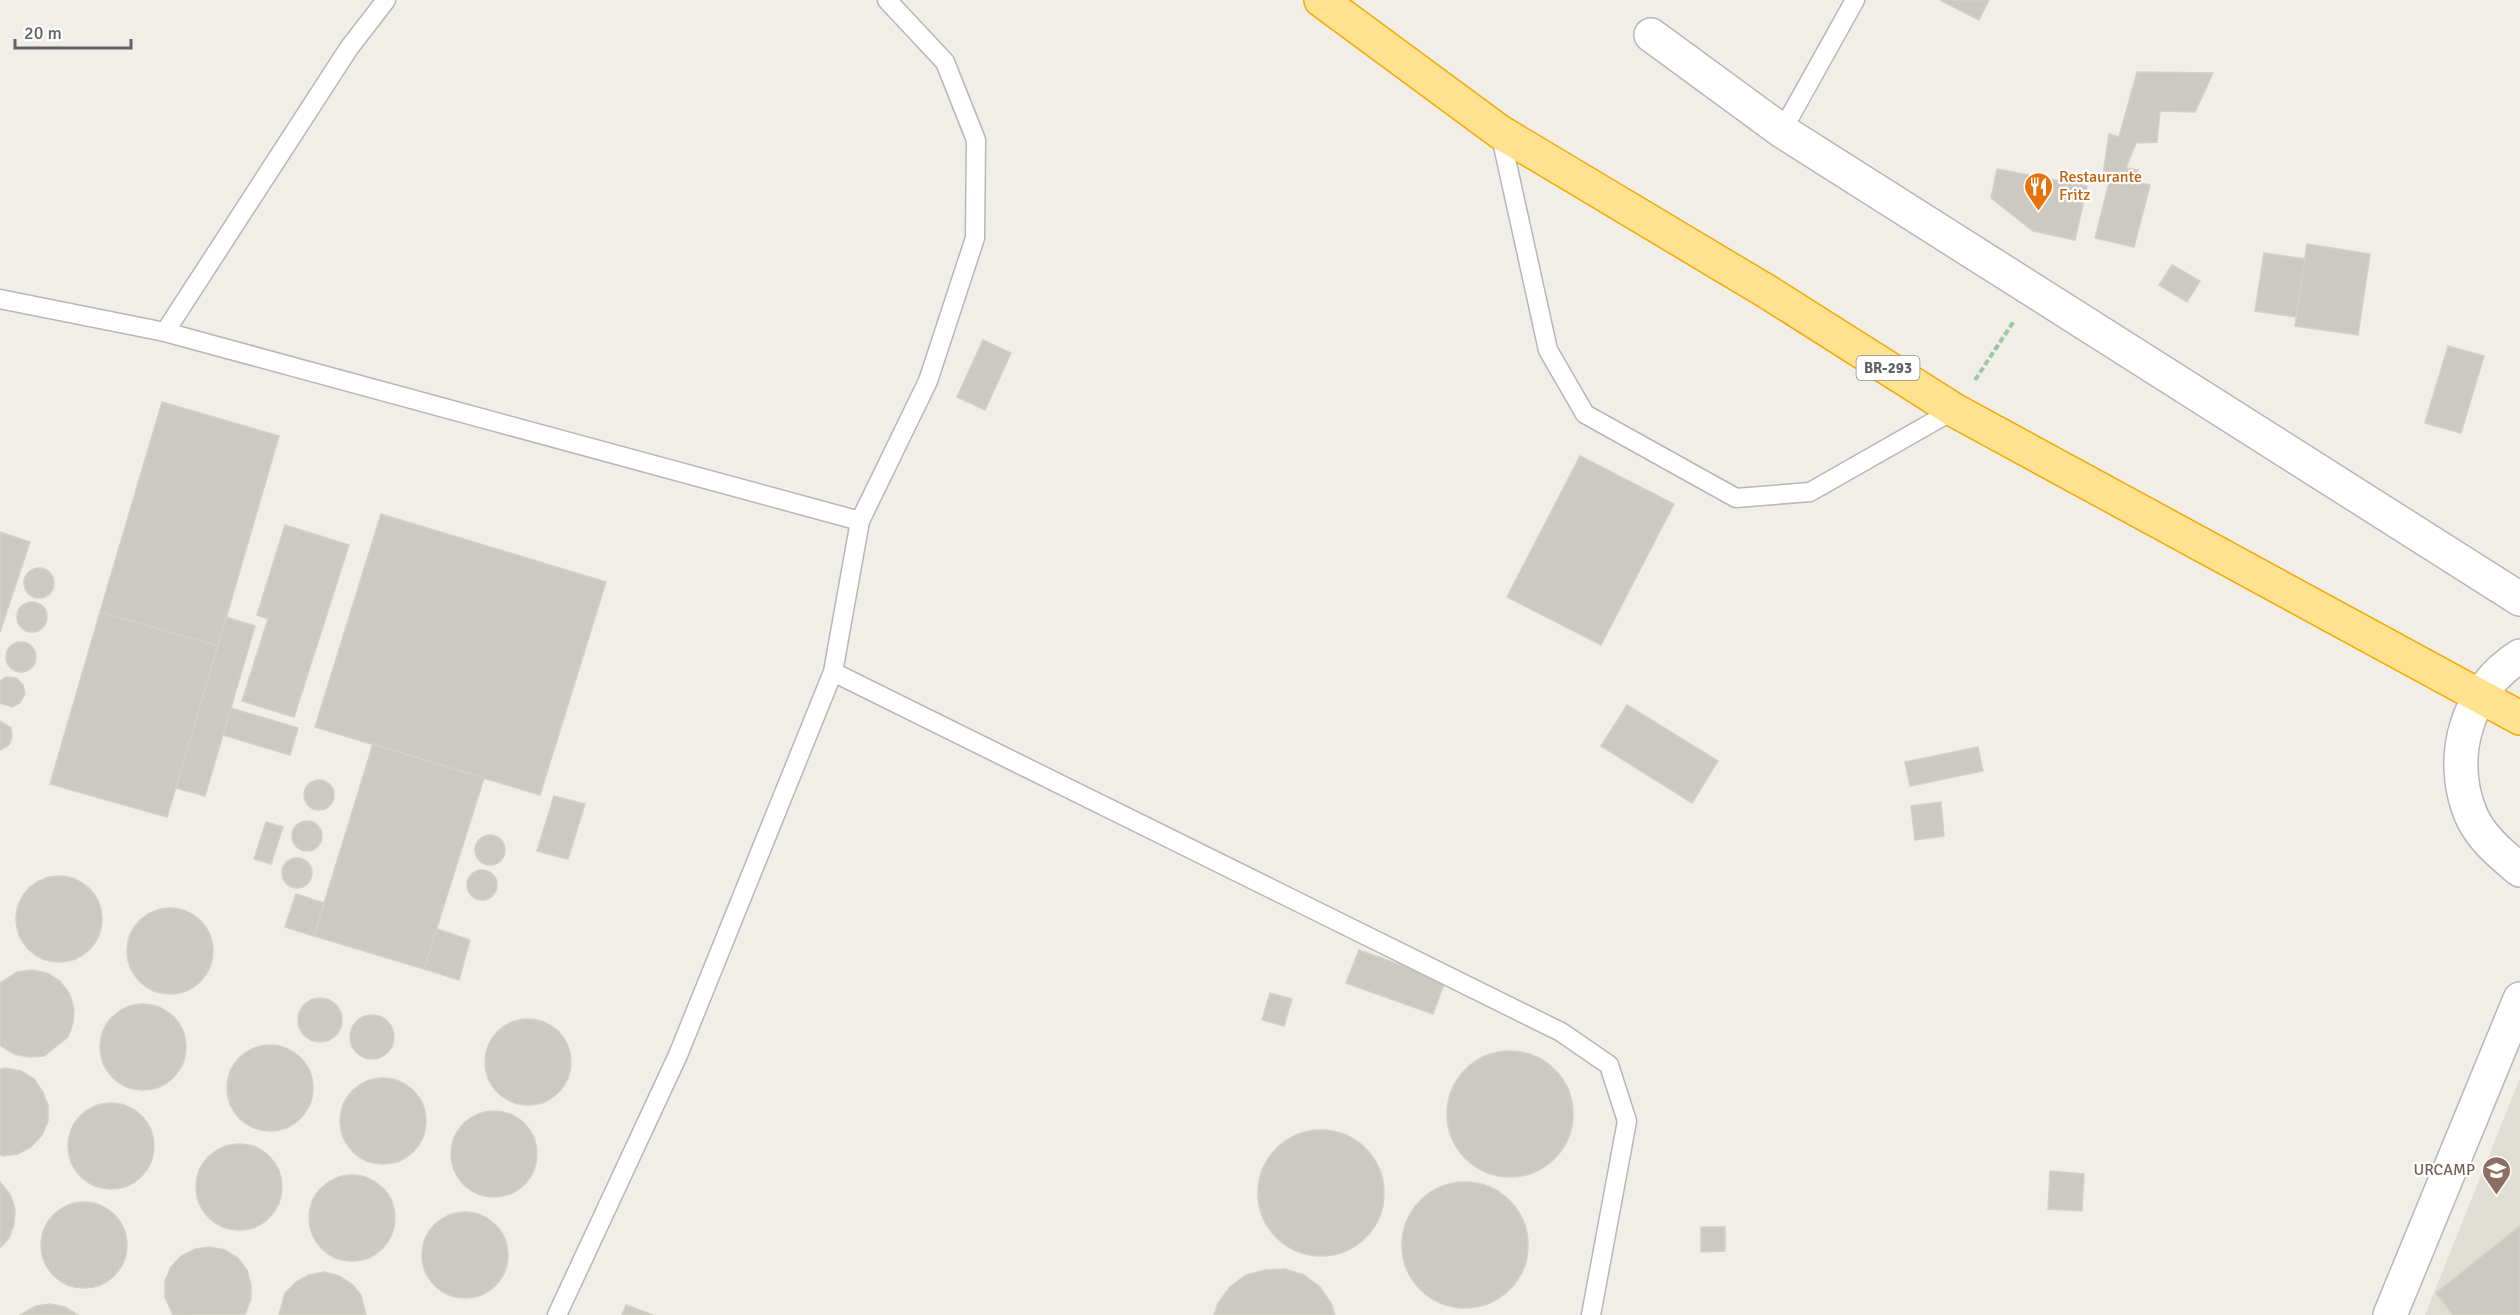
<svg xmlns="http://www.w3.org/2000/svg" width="2520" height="1315" viewBox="0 0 2520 1315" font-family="Signika,sans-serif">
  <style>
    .education { fill: #e0ddd4 }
    .building { fill: #ccc9c3; stroke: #d5d0c4; stroke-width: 1.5 }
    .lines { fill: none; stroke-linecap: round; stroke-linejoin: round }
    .lane-casing { stroke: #b4b7bb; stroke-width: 21 }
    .street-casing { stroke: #b4b7bb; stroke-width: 36 }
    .highway-casing { stroke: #f7a900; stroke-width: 36 }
    .path { stroke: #9ac8a7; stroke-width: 4; stroke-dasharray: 6 3; stroke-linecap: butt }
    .lane { stroke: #fff; stroke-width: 18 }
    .street { stroke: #fff; stroke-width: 33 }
    .highway { stroke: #ffe28f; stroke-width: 33 }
    .labels { text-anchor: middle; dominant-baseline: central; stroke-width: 4.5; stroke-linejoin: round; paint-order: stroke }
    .shield { fill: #fff; stroke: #8e9195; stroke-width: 1.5 }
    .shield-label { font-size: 15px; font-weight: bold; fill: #5e6267 }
    .food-label { font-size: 16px; fill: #c56008; stroke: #fff; text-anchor: start }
    .education-label { font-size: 16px; fill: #785e54; stroke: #fff; text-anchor: end }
  </style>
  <rect width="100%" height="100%" fill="#f0eee6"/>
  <!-- education -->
  <path class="education" d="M2520 1078V1315H2425Z"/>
  <!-- building -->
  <path class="building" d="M1940 0H1989L1979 20Z
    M2137 72 2213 73 2195 112 2160 111 2157 142 2136 143 2126 168 2138 170 2134 181 2103 175 2109 134 2119 137Z
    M1997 169 2087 186 2075 240 2033 231 1991 198Z
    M2111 175 2150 185 2134 247 2095 238Z
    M2307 244 2370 254 2358 335 2295 326Z
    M2264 253 2305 259 2296 317 2255 311Z
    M2172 265 2200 281 2187 302 2159 285Z
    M983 340 1011 353 985 410 957 397Z
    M2448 346 2484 356 2461 433 2425 423Z
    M162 402 279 436 218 646 100 612Z
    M1580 456 1674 504 1601 645 1507 597Z
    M381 514 606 582 540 795 315 727Z
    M285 525 349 545 294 717 242 701 268 619 257 615Z
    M0 532 30 542 0 632Z
    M24 583a15 15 0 1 1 30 0a15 15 0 1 1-30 0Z
    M17 617a15 15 0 1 1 30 0a15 15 0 1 1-30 0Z
    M100 612 218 646 167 817 50 784Z
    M226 617 255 626 205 796 176 788Z
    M6 657a15 15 0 1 1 30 0a15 15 0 1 1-30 0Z
    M6 677 16 678 23 685 25 694 20 703 12 707 0 703V681Z
    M1627 705 1718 761 1692 803 1601 746Z
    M231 708 298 728 290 755 223 735Z
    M0 721 11 728 12 737 9 745 0 750Z
    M373 744 484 778 424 969 314 936Z
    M1978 747 1983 771 1910 786 1905 762Z
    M304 795a15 15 0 1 1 30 0a15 15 0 1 1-30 0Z
    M554 796 585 804 568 859 537 851Z
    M1941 802 1944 836 1915 840 1911 806Z
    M292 836a15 15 0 1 1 30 0a15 15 0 1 1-30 0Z
    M266 822 283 827 271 864 254 859Z
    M475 850a15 15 0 1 1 30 0a15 15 0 1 1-30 0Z
    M282 873a15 15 0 1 1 30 0a15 15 0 1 1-30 0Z
    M467 885a15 15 0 1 1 30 0a15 15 0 1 1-30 0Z
    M16 919a43 43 0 1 1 86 0a43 43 0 1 1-86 0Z
    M296 894 324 903 314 936 285 927Z
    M127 951a43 43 0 1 1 86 0a43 43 0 1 1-86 0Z
    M437 929 470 940 459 980 424 969Z
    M1359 950 1445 981 1433 1014 1346 983Z
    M32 970 47 973 60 981 69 993 74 1008 73 1023 68 1037 44 1056 29 1057 14 1054 0 1045V983L17 972Z
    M1270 993 1292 999 1284 1026 1262 1020Z
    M298 1020a22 22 0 1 1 44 0a22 22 0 1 1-44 0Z
    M100 1047a43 43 0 1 1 86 0a43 43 0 1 1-86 0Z
    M350 1037a22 22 0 1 1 44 0a22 22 0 1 1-44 0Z
    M485 1062a43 43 0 1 1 86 0a43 43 0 1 1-86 0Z
    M227 1088a43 43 0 1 1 86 0a43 43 0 1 1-86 0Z
    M1447 1114a63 63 0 1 1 126 0a63 63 0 1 1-126 0Z
    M6 1068 21 1071 34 1079 43 1092 48 1106V1121L42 1135 31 1147 18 1154 3 1156 0 1155V1069Z
    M340 1121a43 43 0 1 1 86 0a43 43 0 1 1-86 0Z
    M68 1146a43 43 0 1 1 86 0a43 43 0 1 1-86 0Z
    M451 1154a43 43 0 1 1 86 0a43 43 0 1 1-86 0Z
    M1258 1193a63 63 0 1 1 126 0a63 63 0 1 1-126 0Z
    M196 1187a43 43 0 1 1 86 0a43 43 0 1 1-86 0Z
    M2050 1171 2084 1174 2082 1211 2048 1209Z
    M309 1218a43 43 0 1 1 86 0a43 43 0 1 1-86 0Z
    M0 1182 10 1194 15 1209 14 1224 9 1238 0 1248Z
    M1402 1245a63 63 0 1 1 126 0a63 63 0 1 1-126 0Z
    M41 1245a43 43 0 1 1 86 0a43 43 0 1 1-86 0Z
    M422 1255a43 43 0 1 1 86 0a43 43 0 1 1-86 0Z
    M2520 1226V1315H2453L2436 1293Z
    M1701 1227H1725V1251L1701 1252Z
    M210 1247 225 1250 238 1258 247 1270 251 1284V1299L245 1314 173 1315 165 1297V1281L171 1267 181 1256 195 1249Z
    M1285 1269 1304 1275 1320 1287 1331 1303 1335 1315H1214L1218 1303 1230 1287 1246 1275 1265 1270Z
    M324 1272 339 1276 352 1284 361 1295 366 1315H279L285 1293 296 1282 309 1275Z
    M50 1304 65 1307 78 1315H20L36 1306Z
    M626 1305 653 1315H622Z"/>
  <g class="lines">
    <defs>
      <path id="lane" d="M1782 131 1855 0
        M1500 132 1548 350 1585 414 1736 498 1810 492 1954 410
        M0 299 165 332 860 521 833 672 678 1055 557 1315
        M165 332 349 48 386 0
        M860 521 928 381 975 238 976 140 945 62 887 0
        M833 672 1561 1032 1609 1065 1627 1121 1591 1315"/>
      <path id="street" d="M1651 35 1782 131 2520 599
        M2520 656C2467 689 2447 757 2471 815 2481 838 2501 854 2520 870
        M2390 1315 2520 999"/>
      <path id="highway" d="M1321 0 1500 132 1766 291 1954 410 2520 718"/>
    </defs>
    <!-- lane casing -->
    <use href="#lane" class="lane-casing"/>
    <!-- street casing -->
    <use href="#street" class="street-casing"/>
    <!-- highway casing -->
    <use href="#highway" class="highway-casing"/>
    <!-- path -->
    <path class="path" d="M1975 380 2014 321"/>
    <!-- lane -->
    <use href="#lane" class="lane"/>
    <!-- street -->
    <use href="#street" class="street"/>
    <!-- highway -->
    <use href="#highway" class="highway"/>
  </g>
  <!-- icons -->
  <defs>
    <symbol id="restaurant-pin" viewBox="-11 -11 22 30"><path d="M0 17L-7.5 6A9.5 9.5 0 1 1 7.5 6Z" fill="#e8710a" stroke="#fff"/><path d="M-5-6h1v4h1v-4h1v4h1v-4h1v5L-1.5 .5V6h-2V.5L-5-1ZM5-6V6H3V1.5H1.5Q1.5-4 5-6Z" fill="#fff"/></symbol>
    <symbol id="university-pin" viewBox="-11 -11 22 30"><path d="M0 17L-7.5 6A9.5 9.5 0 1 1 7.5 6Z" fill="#8d6e63" stroke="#fff"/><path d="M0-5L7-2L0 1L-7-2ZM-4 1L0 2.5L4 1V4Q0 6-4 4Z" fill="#fff"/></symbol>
  </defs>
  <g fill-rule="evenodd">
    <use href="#restaurant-pin" x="2022" y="170" width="33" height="45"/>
    <use href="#university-pin" x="2480" y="1154" width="33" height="45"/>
  </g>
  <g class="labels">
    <!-- shield labels -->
    <rect class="shield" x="1856.5" y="356" width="63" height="24" rx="4.5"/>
    <g class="shield-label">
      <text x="1888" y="368">BR-293</text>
    </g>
    <!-- food labels -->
    <g class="food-label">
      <text x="2059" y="177">Restaurante<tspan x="2059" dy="18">Fritz</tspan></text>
    </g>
    <!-- education labels -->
    <g class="education-label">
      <text x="2475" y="1170">URCAMP</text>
    </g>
  </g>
  <!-- scale -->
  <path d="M15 39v9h116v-9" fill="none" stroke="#5e6267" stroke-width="3"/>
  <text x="24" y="39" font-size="18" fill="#5e6267" stroke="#ffffff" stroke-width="4.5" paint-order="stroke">20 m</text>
</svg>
